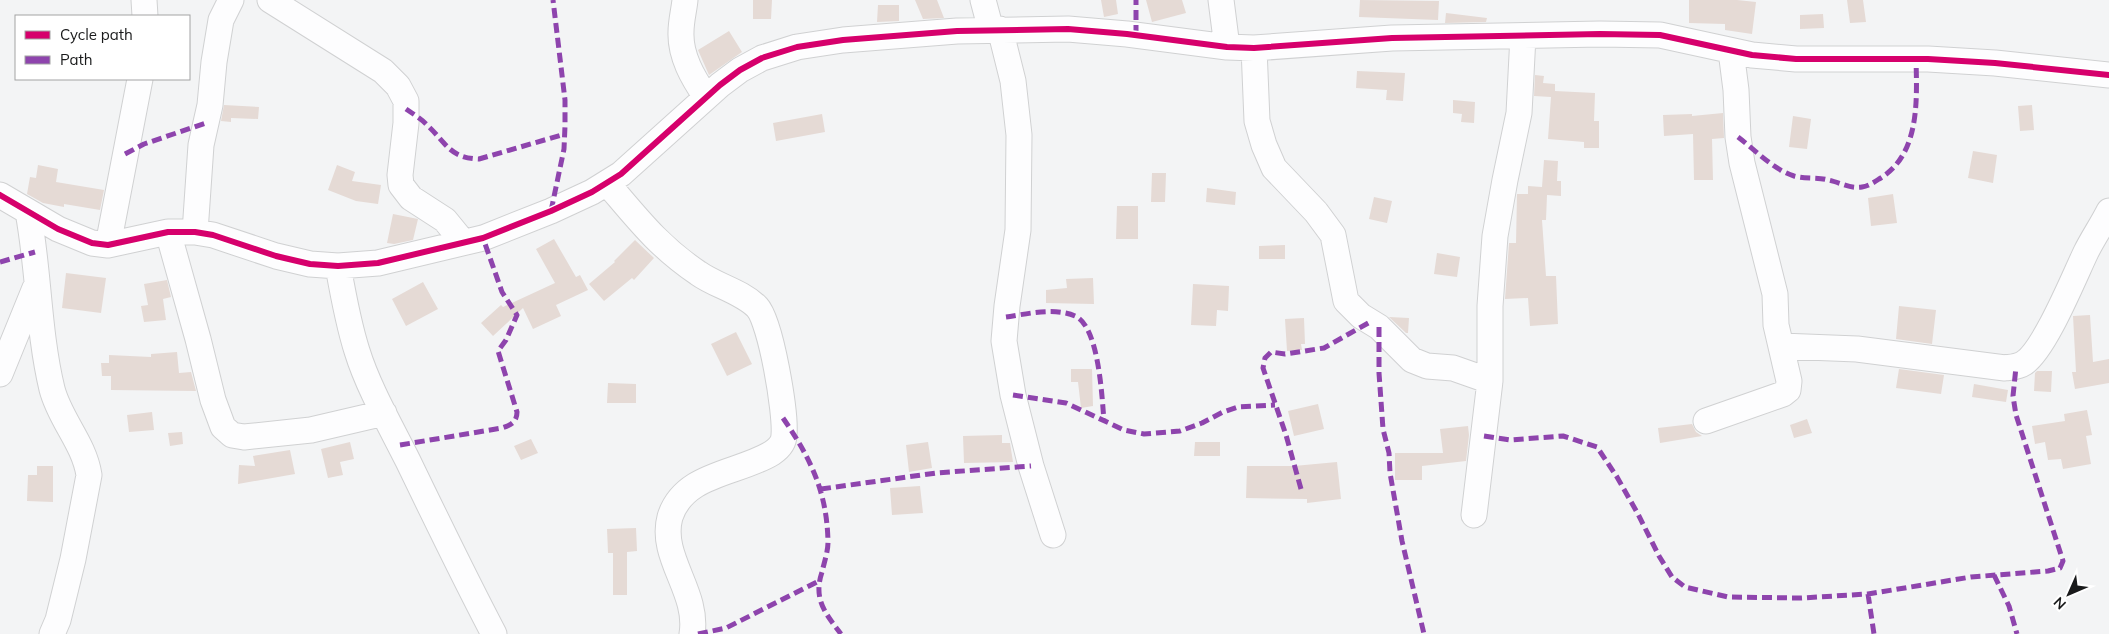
<svg xmlns="http://www.w3.org/2000/svg" width="2109" height="634" viewBox="0 0 2109 634" font-family="Mulish,sans-serif">
  <style>
    .building { fill: #e5dad5 }
    .lines { fill: none; stroke-linecap: round; stroke-linejoin: round }
    .minor-casing { stroke: #d0d1d2; stroke-width: 27 }
    .minor { stroke: #fdfdfe; stroke-width: 25 }
    .quiet { stroke: #8e44ad; stroke-width: 5; stroke-dasharray: 10 5; stroke-linecap: butt }
    .cycleway-casing { stroke: #fff; stroke-width: 9 }
    .cycleway { stroke: #d6006c; stroke-width: 6 }
  </style>
  <rect width="100%" height="100%" fill="#f3f4f5"/>
  <!-- building -->
  <path class="building" d="M753 0H772L771 19H753Z
    M915 0H937L944 18 923 19Z
    M1101 0H1116L1118 14 1104 17Z
    M1146 0H1182L1186 13 1152 22Z
    M1360 0 1439 1 1438 20 1359 17Z
    M1689 0H1737L1756 2 1752 34 1725 30V24L1689 23Z
    M1847 0H1863L1866 22 1850 23Z
    M878 5H899V21L877 22Z
    M1446 13 1487 18 1486 22 1445 23Z
    M1823 14 1824 28 1800 29V15Z
    M729 31 742 52 709 75 698 50Z
    M1357 71 1405 73 1403 101 1386 100 1387 90 1356 88Z
    M1535 75 1544 76 1543 83 1555 84V91L1595 93 1594 121H1599V148H1584V142L1548 139 1551 97 1534 96Z
    M1453 100 1475 102 1474 123 1461 122 1462 114 1453 113Z
    M224 105 259 107 258 119 231 118V122L221 121Z
    M2032 105 2034 130 2020 131 2018 106Z
    M1723 113 1724 138 1712 139 1713 180H1694L1693 134 1664 136 1663 115 1692 114V116Z
    M822 114 825 132 776 141 773 123Z
    M1793 116 1811 119 1807 149 1789 147Z
    M1973 151 1997 155 1993 183 1968 178Z
    M1544 160 1558 161 1557 181H1561V196L1547 195 1546 220H1542L1546 276H1556L1558 324 1530 326 1528 298 1505 299 1509 243H1516L1517 194H1528V186L1542 187Z
    M38 165 58 169 56 182 104 190 100 210 64 204V207L43 203 27 194 30 177 36 178Z
    M337 165 355 172 352 181 381 185 378 204 356 201 328 190Z
    M1152 173H1166L1165 202H1151Z
    M1207 188 1236 192 1235 205 1206 202Z
    M1893 194 1897 223 1871 226 1868 198Z
    M1374 197 1392 201 1387 223 1369 219Z
    M1117 206H1138V239H1116Z
    M393 214 418 219 413 240 394 244 387 243Z
    M554 239 576 277 580 275 588 290 556 305 561 316 533 329 523 308 493 336 481 323 501 305 503 307 555 283 536 249Z
    M635 240 654 258 634 280 632 278 604 301 589 284 615 262 614 261Z
    M1285 245V259H1259V246Z
    M1437 253 1460 257 1457 277 1434 274Z
    M66 273 106 278 101 313 62 308Z
    M1093 278 1094 304 1046 303V290L1067 288 1066 279Z
    M167 280 171 297 163 299 166 320 144 322 141 306 148 305 144 284Z
    M423 282 438 309 406 326 392 299Z
    M1193 284 1229 286 1228 311 1217 310 1216 326 1191 325Z
    M1899 306 1936 310 1932 344 1896 339Z
    M2090 315 2093 362 2109 359V383L2075 389 2072 372H2076L2073 316Z
    M1389 317 1409 318 1408 333H1406Z
    M1304 318 1305 344H1301L1302 350 1287 351 1285 319Z
    M736 332 752 364 727 376 711 344Z
    M177 352 179 373 191 372 196 391 111 390V376H102L101 363H109V355L151 357V354Z
    M1071 369H1092L1093 406 1081 408 1078 382H1071Z
    M1899 369 1944 375 1941 394 1896 388Z
    M2037 371H2052L2051 392 2034 391 2035 373Z
    M608 383 636 384V403H607Z
    M1974 384 2008 390 2006 402 1972 397Z
    M1318 404 1324 429 1294 436 1288 411Z
    M2087 410 2092 435 2086 436 2091 464 2063 469 2061 459 2048 460 2045 442 2035 444 2032 426 2065 421 2064 414Z
    M152 412 154 430 129 432 127 415Z
    M1807 419 1812 433 1794 438 1790 425Z
    M1692 424 1696 432 1702 436 1660 443 1658 428Z
    M1468 426 1469 435 1466 461 1422 466V480H1395V453H1443L1440 429Z
    M182 432 183 444 170 446 168 433Z
    M1002 435V443H1010L1013 462 964 463 963 436Z
    M531 439 538 453 521 460 514 446Z
    M350 442 354 459 340 462 343 475 328 478 321 449Z
    M928 442 932 468 909 472 906 445Z
    M1195 442H1220V456H1194Z
    M290 450 295 474 238 484 239 465 255 466 253 456Z
    M1337 462 1341 499 1307 503V499L1246 498 1247 466H1294Z
    M37 466H53V502L27 501 28 475H37Z
    M920 486 923 513 892 515 890 488Z
    M636 528 637 551 627 552V595H613V553H608L607 529Z"/>
  <g class="lines">
    <defs>
      <path id="minor" d="M144 0 145 16
        M270 0 383 71 398 86 406 101V123L400 175 401 185 411 198 445 220 463 242
        M685 0C684 10 681 21 681 32 680 56 693 78 706 97
        M983 0 991 30
        M1221 0 1227 47
        M1000 29 1013 81 1019 135 1018 230 1007 306 1004 341 1013 395 1031 466 1053 535
        M1254 48 1257 121 1264 145 1274 168 1316 212 1333 235 1346 301 1361 316 1379 327 1412 360 1427 366 1453 368 1490 381
        M607 183C637 218 658 246 698 273 716 286 741 291 757 307 771 322 786 413 784 435 784 443 778 449 772 453 738 474 684 473 670 517 659 557 699 592 692 634
        M0 195 58 229 92 243 108 245 168 232H195L213 235 276 256 310 264 338 266 378 263 483 238 551 211 592 192 621 174 720 85 740 70 762 58 797 47 843 40 957 31 1068 29 1127 34 1227 47 1254 48 1392 38 1600 34 1660 35 1752 55 1796 59H1928L1995 63 2109 75
        M28 212C39 270 38 331 52 389 60 420 84 443 89 475L73 559 58 620 52 634
        M168 232 198 339 213 400 223 427 232 435 244 437 311 430 384 413
        M195 232 201 145 210 105 214 62 221 20 231 0
        M108 245 140 79
        M338 266C343 294 348 323 357 351 368 387 391 427 408 461 436 519 464 577 494 634
        M1781 346 1857 349 2005 368C2012 367 2018 367 2024 363 2045 349 2074 277 2086 252 2093 238 2102 225 2109 211
        M0 374 35 288
        M1706 421 1783 394 1788 390 1789 381 1776 325 1775 294 1742 163 1738 137 1736 90 1731 51
        M1474 515 1490 381V306L1495 236 1505 180 1519 113 1523 36"/>
    </defs>
    <!-- minor casing -->
    <use href="#minor" class="minor-casing"/>
    <!-- minor -->
    <use href="#minor" class="minor"/>
    <!-- quiet -->
    <path class="quiet" d="M1136 35V0
      M406 109C413 114 422 119 428 126 447 144 450 158 479 159L565 134
      M1738 137C1755 150 1774 170 1794 176 1805 179 1818 177 1828 180 1839 182 1850 189 1862 187 1868 186 1873 183 1879 179 1920 155 1917 101 1916 59
      M125 154 144 144 206 123
      M551 211 564 149 565 126V100L553 0
      M0 262 35 252
      M1006 317C1027 314 1055 307 1075 316 1099 326 1102 398 1104 421
      M1379 327V373L1383 429 1389 453 1390 473 1402 541 1424 634
      M1013 395 1066 403 1124 430 1144 434 1180 431 1202 423 1223 412 1238 407 1275 405
      M783 418C811 459 827 492 828 542 828 552 824 563 822 572 813 599 825 613 841 634
      M1484 436 1510 440 1563 436 1597 447 1617 477 1638 514 1659 556 1672 577 1685 587 1728 597 1801 598 1868 594 1971 577 2048 571 2060 568 2063 561 2016 415 2013 396 2016 367
      M400 445 502 428C511 425 517 422 517 412L498 351 506 340 517 315 502 292 483 238
      M821 489 936 473 1031 466
      M1301 489 1286 435 1263 368 1265 358 1271 352 1285 354 1324 348 1370 322
      M1994 575 2009 606 2017 634
      M1868 594 1874 634
      M698 634 726 628 819 581"/>
    <defs>
      <path id="cycleway" d="M0 195 58 229 92 243 108 245 168 232H195L213 235 276 256 310 264 338 266 378 263 483 238 551 211 592 192 621 174 720 85 740 70 762 58 797 47 843 40 957 31 1068 29 1127 34 1227 47 1254 48 1392 38 1600 34 1660 35 1752 55 1796 59H1928L1995 63 2109 75"/>
    </defs>
    <!-- cycleway casing -->
    <use href="#cycleway" class="cycleway-casing"/>
    <!-- cycleway -->
    <use href="#cycleway" class="cycleway"/>
  </g>
  <!-- legend -->
  <rect x="15" y="15" width="175" height="65" fill="#ffffff" stroke="#a3a3a4"/>
  <rect x="25" y="31" width="25" height="8" fill="#d6006c" stroke="#a3a3a4"/>
  <text x="60" y="40" font-size="15" fill="#191a1b">Cycle path</text>
  <rect x="25" y="56" width="25" height="8" fill="#8e44ad" stroke="#a3a3a4"/>
  <text x="60" y="65" font-size="15" fill="#191a1b">Path</text>
  <!-- north arrow -->
  <g transform="translate(2069 594) rotate(225)" stroke="#ffffff" stroke-width="4" paint-order="stroke">
  <path d="M0-4L9 19L0 12L-9 19Z" fill="#191a1b"/>
  <text y="-8" font-size="14" font-weight="bold" text-anchor="middle" fill="#191a1b">N</text>
  </g>
</svg>
